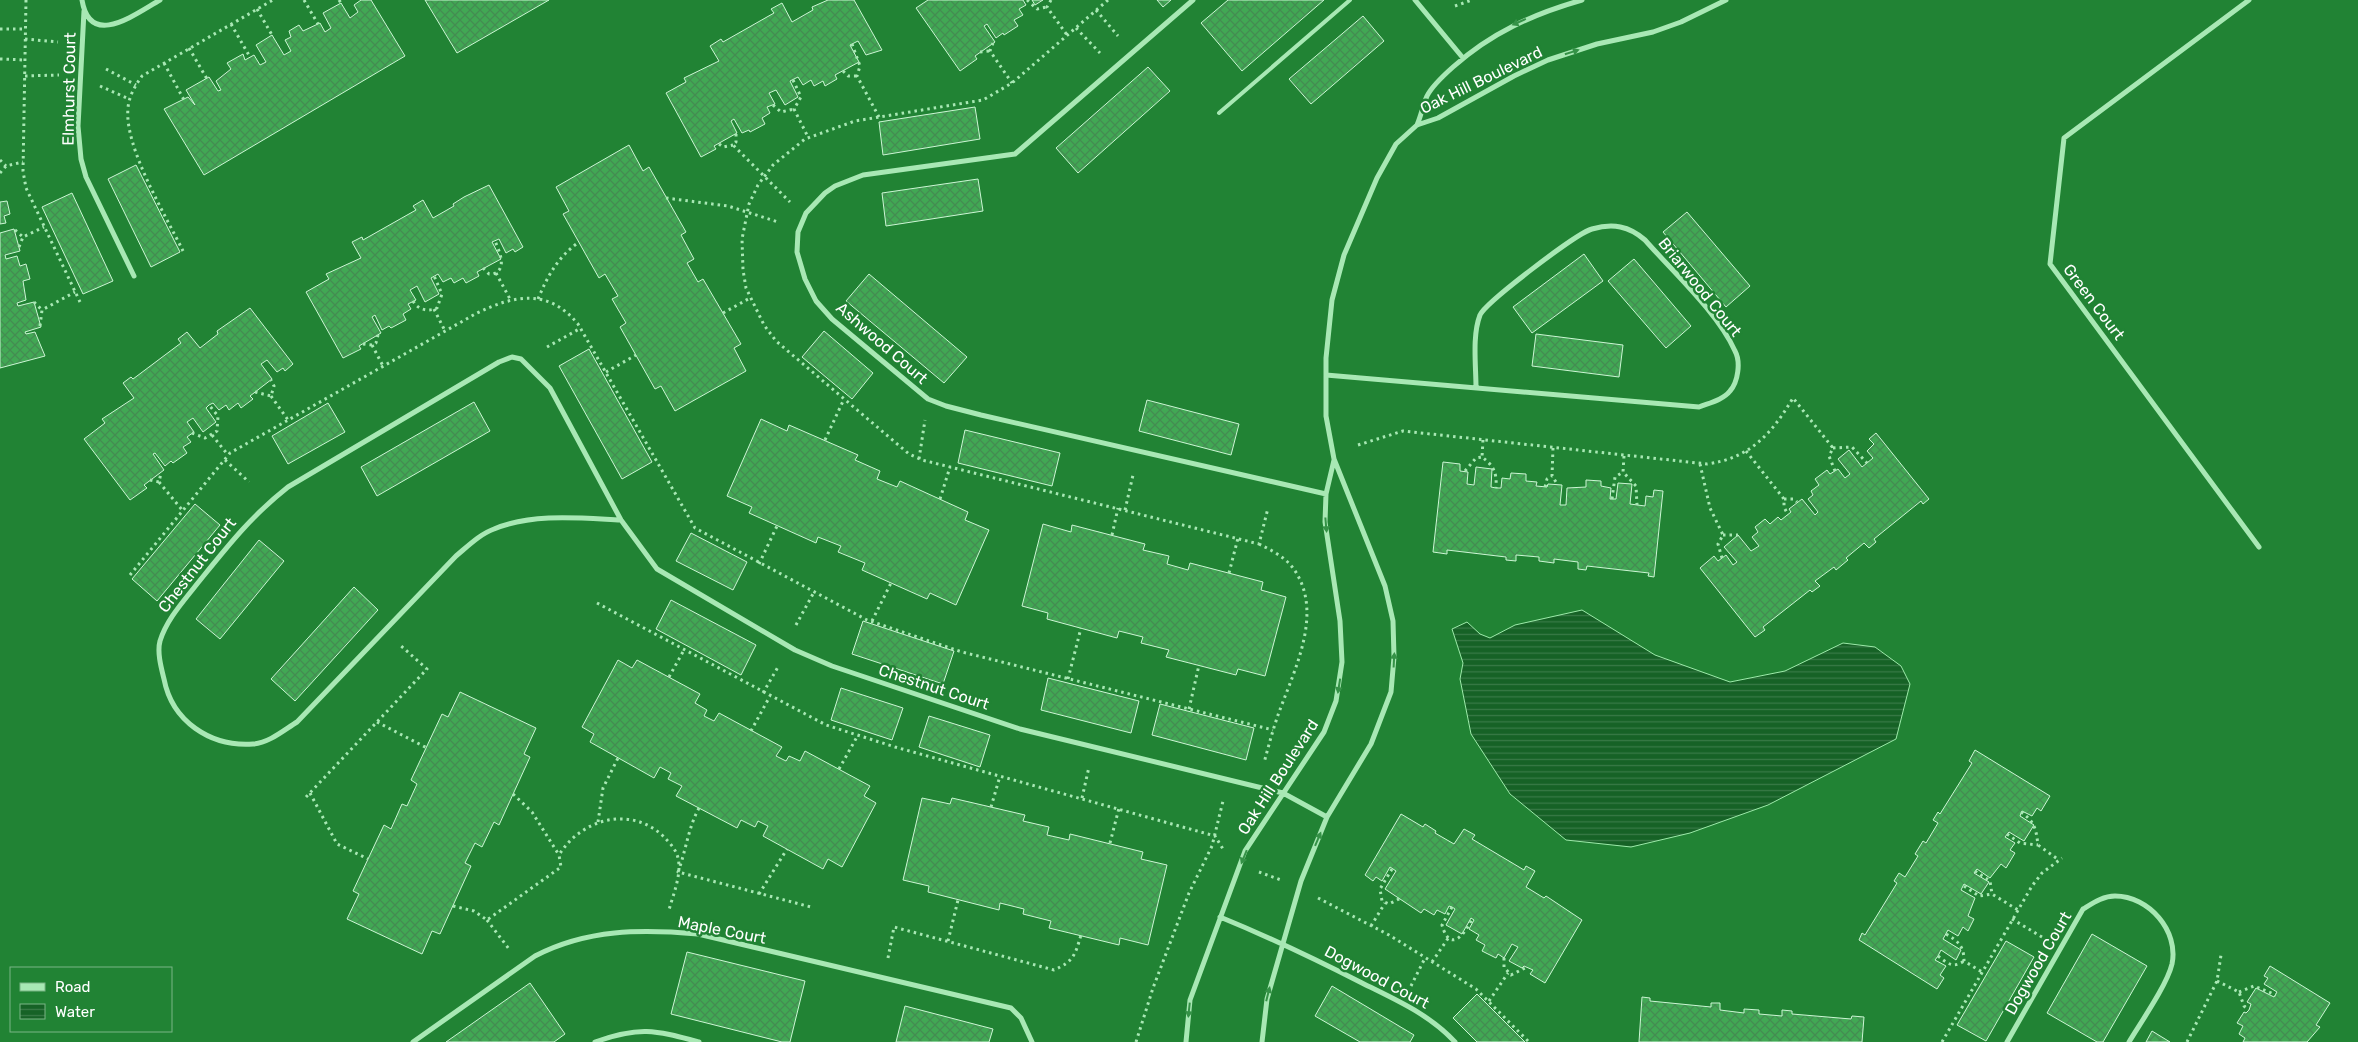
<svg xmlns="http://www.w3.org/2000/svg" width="2358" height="1042" viewBox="0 0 2358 1042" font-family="Rubik,sans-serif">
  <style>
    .water { fill: url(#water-rules); stroke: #9ceaa9 }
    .building { fill: url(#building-cross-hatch); stroke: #ccf6d4 }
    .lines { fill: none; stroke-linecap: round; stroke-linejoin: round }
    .path { stroke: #a8e8b4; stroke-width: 3; stroke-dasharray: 2.5 4; stroke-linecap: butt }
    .service { stroke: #a8e8b4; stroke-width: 4 }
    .minor { stroke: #a8e8b4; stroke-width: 5 }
    .oneway { fill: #359247 }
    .labels { text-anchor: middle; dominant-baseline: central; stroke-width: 5; stroke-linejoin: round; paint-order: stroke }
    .street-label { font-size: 16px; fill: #fff; stroke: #218334 }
  </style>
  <defs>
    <pattern id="water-rules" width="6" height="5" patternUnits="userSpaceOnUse" patternTransform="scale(1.25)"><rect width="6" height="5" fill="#166226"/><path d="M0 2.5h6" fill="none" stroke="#397a47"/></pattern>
    <pattern id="building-cross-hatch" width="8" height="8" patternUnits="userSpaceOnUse" patternTransform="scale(1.25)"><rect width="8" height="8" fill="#41a854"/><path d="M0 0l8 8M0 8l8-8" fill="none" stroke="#448c52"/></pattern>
  </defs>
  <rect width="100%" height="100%" fill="#218334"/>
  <!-- water -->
  <path class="water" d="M1582 610 1655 655 1730 682 1785 671 1843 643 1875 647 1901 666 1910 684 1896 739 1768 805 1690 833 1631 847 1566 840 1510 794 1471 734 1460 679 1463 663 1452 629 1467 622 1480 634 1490 638 1515 625Z"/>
  <!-- building -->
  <path class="building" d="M361 0H371L405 56 204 175 164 109 188 97 195 105 186 90 209 77 218 91 221 90 216 81 231 69 227 63 243 54 245 60 254 55 260 65 266 62 256 45 272 35 284 55 291 51 285 40 291 37 289 31 299 25 303 31 320 23 325 32 331 28 323 13 341 3 350 18 358 12 354 5Z
    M425 0H549L457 53Z
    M828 0H854L882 50 866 55 858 41 850 45 859 62 835 75 837 79 825 86 823 81 814 86 811 80 803 85 798 77 790 81 798 97 785 105 776 90 769 93 775 104 767 107 770 113 762 118 765 124 750 132 749 130 742 133 734 119 731 121 737 133 714 146 716 149 701 157 666 93 686 82 684 78 719 61 710 46 721 39 723 42 774 13 771 9 782 3 792 22 813 10 812 7Z
    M928 0H1023L1026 5 1019 9 1023 15 1014 20 1018 26 1004 35 1003 33 996 38 987 24 984 26 995 42 975 56 977 59 960 71 916 8Z
    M1032 0H1043L1035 5Z
    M1157 0H1171L1163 7Z
    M1228 0H1324L1242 71 1201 23Z
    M1363 16 1384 41 1311 104 1289 79Z
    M1148 67 1170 91 1078 173 1056 148Z
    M975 107 980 139 883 155 879 122Z
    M629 145 643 171 649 167 686 232 681 235 694 259 687 263 698 282 703 279 741 344 734 348 746 371 675 411 661 386 655 389 620 327 626 323 612 299 618 296 605 274 599 278 563 214 569 211 556 187Z
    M136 165 180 252 151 267 108 179Z
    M978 179 983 211 886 226 882 193Z
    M489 185 523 247 515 252 513 249 506 253 499 239 492 242 501 259 477 272 479 276 466 283 463 278 454 283 451 278 443 282 438 274 431 278 439 294 425 302 417 286 410 290 416 300 408 304 411 309 403 314 406 320 391 328 389 326 382 330 375 315 372 317 381 333 359 346 361 349 343 358 306 292 329 279 326 274 361 258 352 242 362 237 363 240 416 210 413 206 423 200 433 218 454 206 453 204 464 197Z
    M72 193 113 281 83 294 42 207Z
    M7 201 10 214 4 216 6 223 0 224V202Z
    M1687 212 1750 286 1726 307 1663 232Z
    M14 229 20 251 5 255 6 259 17 256 20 266 26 264 30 279 23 281 26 300 17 303 18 306 34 302 41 327 25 332 26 334 35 332 45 356 0 368V233Z
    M1584 254 1603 281 1532 333 1513 307Z
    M1634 259 1691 326 1666 348 1608 281Z
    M869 274 967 357 944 383 846 301Z
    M250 308 293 364 285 371 283 368 277 372 267 360 261 364 272 379 250 396 253 399 241 408 238 403 229 410 226 405 219 410 213 403 209 405 206 408 216 422 203 432 193 418 187 422 194 432 187 437 191 442 183 447 187 453 173 463 171 461 165 466 155 453 153 454 164 470 144 485 147 488 130 500 84 439 105 423 102 419 134 398 123 383 131 377 133 379 181 343 178 339 187 332 200 348 218 334 217 331Z
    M824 331 873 373 852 399 802 357Z
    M1536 334 1623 345 1619 377 1532 366Z
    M589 349 652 462 622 479 559 366Z
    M1147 400 1239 424 1231 455 1139 431Z
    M474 402 490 431 377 496 361 467Z
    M328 403 345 432 288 464 272 436Z
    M761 419 787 431 789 425 858 455 855 460 880 471 877 479 897 487 900 481 968 512 965 520 989 530 956 605 930 593 927 599 862 570 865 563 838 552 841 546 818 537 816 543 749 513 752 507 727 496Z
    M965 430 1060 453 1052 486 958 463Z
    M1876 433 1929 499 1923 504 1921 501 1874 539 1876 542 1869 548 1864 543 1846 558 1848 560 1836 570 1834 567 1815 581 1820 586 1812 592 1810 590 1763 627 1765 630 1755 637 1700 568 1714 556 1718 561 1726 555 1733 565 1737 562 1724 547 1738 535 1751 551 1759 546 1752 537 1758 532 1755 527 1765 519 1770 524 1778 517 1781 520 1791 512 1789 509 1802 499 1815 515 1818 512 1808 499 1813 495 1811 491 1819 485 1815 479 1827 470 1830 474 1838 469 1845 478 1850 474 1838 459 1849 450 1862 467 1867 463 1873 458 1867 451 1874 444 1869 439Z
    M1443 462 1460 464V471L1468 472 1467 484 1474 485 1476 467 1492 469 1491 487 1496 488H1501L1502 478 1510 479 1511 473 1526 474V481L1537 482 1536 486 1547 487 1548 484 1562 485 1560 505H1566L1567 488 1586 487V480L1601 481V486L1611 488 1610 499H1616L1618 483 1632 484 1630 504 1645 506 1646 496 1653 497 1654 490 1663 491 1654 577 1648 576 1649 573 1587 566 1586 570 1578 569V562L1554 559V563L1539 561V557L1516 555V561L1506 560V557L1447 550V554L1433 552Z
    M195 504 220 525 157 601 132 579Z
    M1043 524 1071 532 1072 525 1145 544 1143 550 1169 556 1167 564 1188 570 1190 563 1263 582 1261 590 1286 597 1265 676 1238 669 1236 675 1166 657 1169 650 1141 643 1143 637 1119 631 1117 638 1047 619 1048 613 1022 606Z
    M691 533 747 562 733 590 676 561Z
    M259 540 284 561 220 639 196 619Z
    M354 587 378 610 295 701 271 679Z
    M671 600 756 645 741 675 656 629Z
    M863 621 954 651 943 684 852 654Z
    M618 660 632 668 637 660 700 694 695 703 707 710 704 716 714 721 719 713 782 747 776 756 786 761 789 756 800 761 805 751 870 786 864 796 876 803 842 867 828 859 823 869 763 836 768 826 758 821 755 827 741 820 737 828 676 796 682 786 668 779 671 773 660 767 654 778 590 742 594 734 582 727Z
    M1048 678 1139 701 1131 733 1041 710Z
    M841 688 903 708 892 740 831 720Z
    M460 692 536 728 524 754 530 757 499 825 494 822 482 847 475 843 465 863 471 866 440 934 432 931 422 954 347 919 359 894 353 891 384 825 391 829 402 804 407 806 417 784 411 780 442 714 448 717Z
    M1160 704 1254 728 1246 760 1152 735Z
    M929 716 990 735 980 767 919 747Z
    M1975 750 2050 796 2041 811 2037 808 2032 816 2022 811 2020 816 2034 825 2024 841 2009 832 2005 837 2015 843 2010 850 2015 853 2006 868 2001 864 1990 878 1977 869 1974 873 1989 882 1981 894 1964 884 1961 890 1975 898 1968 916 1974 919 1968 931 1963 927 1958 936 1948 930 1943 939 1961 950 1956 960 1941 950 1938 956 1935 960 1946 966 1940 975 1944 978 1937 989 1859 940 1862 933 1865 935 1897 883 1894 881 1899 873 1905 877 1918 856 1915 854 1923 841 1926 843 1938 823 1933 820 1938 812 1940 814 1972 763 1969 761Z
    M922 798 950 804 952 798 1025 815 1023 821 1049 827 1047 835 1069 840 1070 834 1143 852 1141 859 1167 865 1148 945 1120 938 1119 945 1049 928 1051 921 1023 914 1024 909 1000 903 999 910 928 892 929 886 903 880Z
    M1401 814 1423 827 1425 824 1436 831 1435 833 1454 844 1464 829 1475 835 1472 839 1524 870 1526 866 1535 871 1526 887 1544 898 1546 896 1582 920 1545 983 1530 974 1533 970 1524 966 1522 968 1509 961 1518 947 1512 944 1504 958 1498 954 1496 958 1482 951 1485 945 1476 940 1479 935 1469 929 1474 920 1471 918 1462 934 1446 925 1455 909 1452 907 1449 906 1445 914 1437 910 1434 915 1424 909 1421 913 1385 889 1396 871 1390 867 1382 881 1376 877 1373 881 1365 875Z
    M2092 934 2147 966 2103 1042H2097L2047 1013Z
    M2006 941 2034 957 1986 1041 1957 1025Z
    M687 952 805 981 790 1042H782L671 1014Z
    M2270 966 2330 1003 2316 1025 2320 1027 2307 1042H2243L2245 1038 2239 1034 2243 1026 2237 1023 2244 1012 2246 1013 2249 1010 2251 1004 2247 1002 2256 988 2274 997 2277 992 2264 984 2268 978 2264 976Z
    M530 983 565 1034 554 1042H446Z
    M1332 986 1414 1035 1410 1042H1360L1315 1016Z
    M1477 994 1525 1042H1477L1453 1018Z
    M1642 997 1650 998V1001L1711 1007V1003H1720V1010L1744 1013V1009L1759 1010V1014L1782 1016V1010L1792 1011V1014L1851 1019 1852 1016 1864 1017 1862 1042H1639Z
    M905 1006 993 1029 989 1042H896Z
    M2152 1031 2170 1042H2146Z"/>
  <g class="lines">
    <!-- path -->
    <path class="path" d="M26 0 23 171 26 188 80 302
      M304 0 318 24
      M339 0 341 3
      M1027 0 1037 9 1047 7
      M1051 0 1047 7 1067 35
      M1108 0 1012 83 983 100 855 121 805 139 773 165 758 185 749 204 742 239 743 270 746 288 764 325 776 341 909 454 922 460 1259 544 1268 508
      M1455 6 1472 0
      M257 9 272 35
      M1096 10 1118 36
      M231 24 250 57
      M1076 28 1100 53
      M0 29H25
      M25 39 58 42
      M993 43 990 51 1012 83
      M852 44 860 66 857 76 879 117
      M189 48 207 79
      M980 52 990 51
      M0 59 25 60
      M164 63 184 100
      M106 69 136 85
      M843 71 848 76H857
      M25 76 59 75
      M793 80 801 97 794 109 808 137
      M100 86 129 99
      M773 105 781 112 794 109
      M736 134V142L733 145 790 202
      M719 144 723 147 733 145
      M0 160 6 166
      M0 173 6 166 23 162
      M666 198 728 206 778 222
      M15 230 23 237
      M19 247 23 237 44 227
      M183 251C165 214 124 147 128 108 129 96 135 86 142 76L273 0
      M483 268 489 274H493C508 269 499 251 495 241
      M496 273 510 299
      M538 299C548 275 558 257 579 242
      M413 301C418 310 428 312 437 308L442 294 434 276
      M34 302 42 310
      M434 309 445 331
      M723 313 750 298
      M40 326 42 310 75 292
      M363 344 372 345 376 343 378 335
      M372 345 383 366
      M547 347 581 328
      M606 372 636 355
      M255 392 271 396 274 386 271 380
      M271 396 288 420
      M192 433 205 438 217 431 218 416 209 405
      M212 435 228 455
      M825 440 844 399
      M1483 440 1482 457C1494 466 1497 473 1496 488
      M1358 445 1403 431 1707 464C1751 458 1772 433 1793 398L1833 448 1829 456 1835 471
      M1553 448 1552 476 1558 485
      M1833 448 1852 447 1867 463
      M1746 451 1784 499V507L1788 515
      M1624 456 1623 472 1636 486 1637 505
      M919 459 925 420
      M225 460 249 482
      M1700 464 1710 508 1723 535 1718 544 1722 558
      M1465 471 1476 458 1482 457
      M150 480 159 482 161 473
      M159 482 183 511
      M1545 487 1547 479 1552 476
      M940 499 950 467
      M1612 499 1615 477 1623 472
      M1784 499H1794L1797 502
      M1125 510 1133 475
      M1112 535 1118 508
      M1723 535H1738
      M1259 544C1271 550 1285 557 1293 568 1326 613 1292 674 1277 718 1272 733 1268 748 1264 763
      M759 564 777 526
      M1229 573 1238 538
      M130 575 230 453 477 313C515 295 548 288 578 324L695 528 867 620 962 652 1273 730
      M597 603 826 725 895 747 1215 836 1223 849
      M872 621 891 583
      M796 625 814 592
      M669 677 684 650
      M1068 679 1081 628
      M763 693 778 667
      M1189 709 1199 665
      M377 722 427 748
      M751 731 770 696
      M839 769 858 735
      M310 793 337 844 368 859
      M513 794 532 812 559 855
      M306 797 427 669 400 645
      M1082 798 1089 767
      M991 807 1000 776
      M699 808C688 828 686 851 678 872L811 907
      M2021 812C2035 822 2036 829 2038 845L2059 860
      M598 822 603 788 618 758
      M2007 834 2020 843 2038 845
      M1110 843 1119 808
      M1392 869 1380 889 1382 901 1389 904 1401 898
      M1975 871 1990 881 1992 894 2018 910
      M1259 872 1281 880
      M1964 886 1979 896 1992 894
      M759 894 787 849
      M1318 898 1389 935 1476 989 1529 1042
      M453 906 474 911 487 920 561 867 559 855C581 819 630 805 663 836 669 842 676 849 678 858 682 874 673 895 669 910
      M1452 907 1442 925C1450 954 1465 934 1472 919
      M2012 919 2042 937
      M487 920 509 949
      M1371 926 1385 903
      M1946 934C1958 941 1964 946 1964 961L1982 972
      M948 941 958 900
      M1938 956C1947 963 1953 969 1964 961
      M888 958 894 927 1054 970C1074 961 1075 955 1081 935
      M1504 958V967L1511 975 1527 967
      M1432 962 1449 937
      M2217 981 2239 992 2244 1006 2249 1010
      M1411 986 1425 958
      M2239 992 2254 986 2276 995
      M1489 1001 1508 973
      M1136 1042 1153 988 1189 893 1212 846 1223 801
      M1942 1042 2032 886 2042 873 2062 858
      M2187 1042 2217 981 2221 955"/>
    <!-- service -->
    <path class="service" d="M1219 113 1350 0"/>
    <!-- minor -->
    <path class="minor" d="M82 0C90 49 135 14 160 0
      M1193 0 1015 154 863 175 835 186 825 193 806 213 798 232 797 252 805 279 816 301 832 319 928 399 946 406 981 415 1326 494
      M1415 0 1463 58
      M2249 0 2064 138 2050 264 2259 547
      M84 11 78 126 81 159 86 177 134 276
      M1417 125C1421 116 1423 105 1427 96 1432 86 1444 75 1453 67 1491 33 1533 14 1582 0
      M1326 375 1699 407C1709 403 1723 400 1730 391 1738 382 1741 362 1735 351 1718 313 1673 272 1645 240 1629 226 1613 223 1592 229 1577 233 1486 302 1480 315 1472 336 1476 365 1476 388
      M621 520C579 518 533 513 494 529 480 534 468 546 456 556L297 722C284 730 269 743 253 744 210 747 172 721 164 679 161 667 157 652 160 641 167 619 183 602 197 584 227 547 250 517 288 487L499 362 512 357 521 359 550 388 621 520 657 569 795 650 832 666 1020 729 1283 793 1327 817
      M1220 917C1269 937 1315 959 1362 983 1396 1000 1429 1014 1455 1042
      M413 1042 535 956C587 929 641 929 698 934L1011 1008 1021 1018 1032 1042
      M595 1042C640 1026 654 1030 699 1042
      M1186 1042 1190 1000 1245 851 1324 732 1336 701 1342 662 1340 621 1325 522 1326 494 1334 460
      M1262 1042 1267 999 1301 881 1327 817 1371 744 1391 692 1394 657 1393 621 1385 586 1334 459 1326 416V358L1332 300 1344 255 1377 178 1396 144 1417 125 1438 118 1514 76 1548 60 1597 44 1653 32 1681 22 1726 0
      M2007 1042 2083 909C2093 903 2103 896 2115 896 2149 896 2179 931 2172 964 2167 985 2141 1022 2129 1042"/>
  </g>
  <!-- one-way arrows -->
  <defs><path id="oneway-solid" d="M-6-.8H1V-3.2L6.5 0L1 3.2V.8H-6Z" transform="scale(1.25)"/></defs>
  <g class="oneway">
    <use href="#oneway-solid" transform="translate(1519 22) rotate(156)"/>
    <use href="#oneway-solid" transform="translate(1572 52) rotate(-18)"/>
    <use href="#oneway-solid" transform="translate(1326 525) rotate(85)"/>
    <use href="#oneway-solid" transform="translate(1394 660) rotate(-87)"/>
    <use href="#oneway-solid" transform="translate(1339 686) rotate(99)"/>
    <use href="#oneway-solid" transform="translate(1318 839) rotate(-67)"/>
    <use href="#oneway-solid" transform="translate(1244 857) rotate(112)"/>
    <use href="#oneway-solid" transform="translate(1268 994) rotate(-76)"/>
    <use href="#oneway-solid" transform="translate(1189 1010) rotate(96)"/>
  </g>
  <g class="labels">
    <!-- street labels -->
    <g class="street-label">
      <text transform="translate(1481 80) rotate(-26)">Oak Hill Boulevard</text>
      <text transform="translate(69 89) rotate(-89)">Elmhurst Court</text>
      <text transform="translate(1700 287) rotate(51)">Briarwood Court</text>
      <text transform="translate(2094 302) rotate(53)">Green Court</text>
      <text transform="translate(882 343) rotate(41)">Ashwood Court</text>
      <text transform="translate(197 565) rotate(-52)">Chestnut Court</text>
      <text transform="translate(934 687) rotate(18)">Chestnut Court</text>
      <text transform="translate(1278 777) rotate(-57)">Oak Hill Boulevard</text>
      <text transform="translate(722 930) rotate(11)">Maple Court</text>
      <text transform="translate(2038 963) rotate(-60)">Dogwood Court</text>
      <text transform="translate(1377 977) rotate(28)">Dogwood Court</text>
    </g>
  </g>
  <!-- legend -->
  <rect x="10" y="967" width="162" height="65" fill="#218334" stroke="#7ab585"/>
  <rect x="20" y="983" width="25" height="8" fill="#a8e8b4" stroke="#7ab585"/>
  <text x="55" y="992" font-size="15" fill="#ffffff">Road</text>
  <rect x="20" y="1004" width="25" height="15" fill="url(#water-rules)" stroke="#7ab585"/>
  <text x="55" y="1017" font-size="15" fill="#ffffff">Water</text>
</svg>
